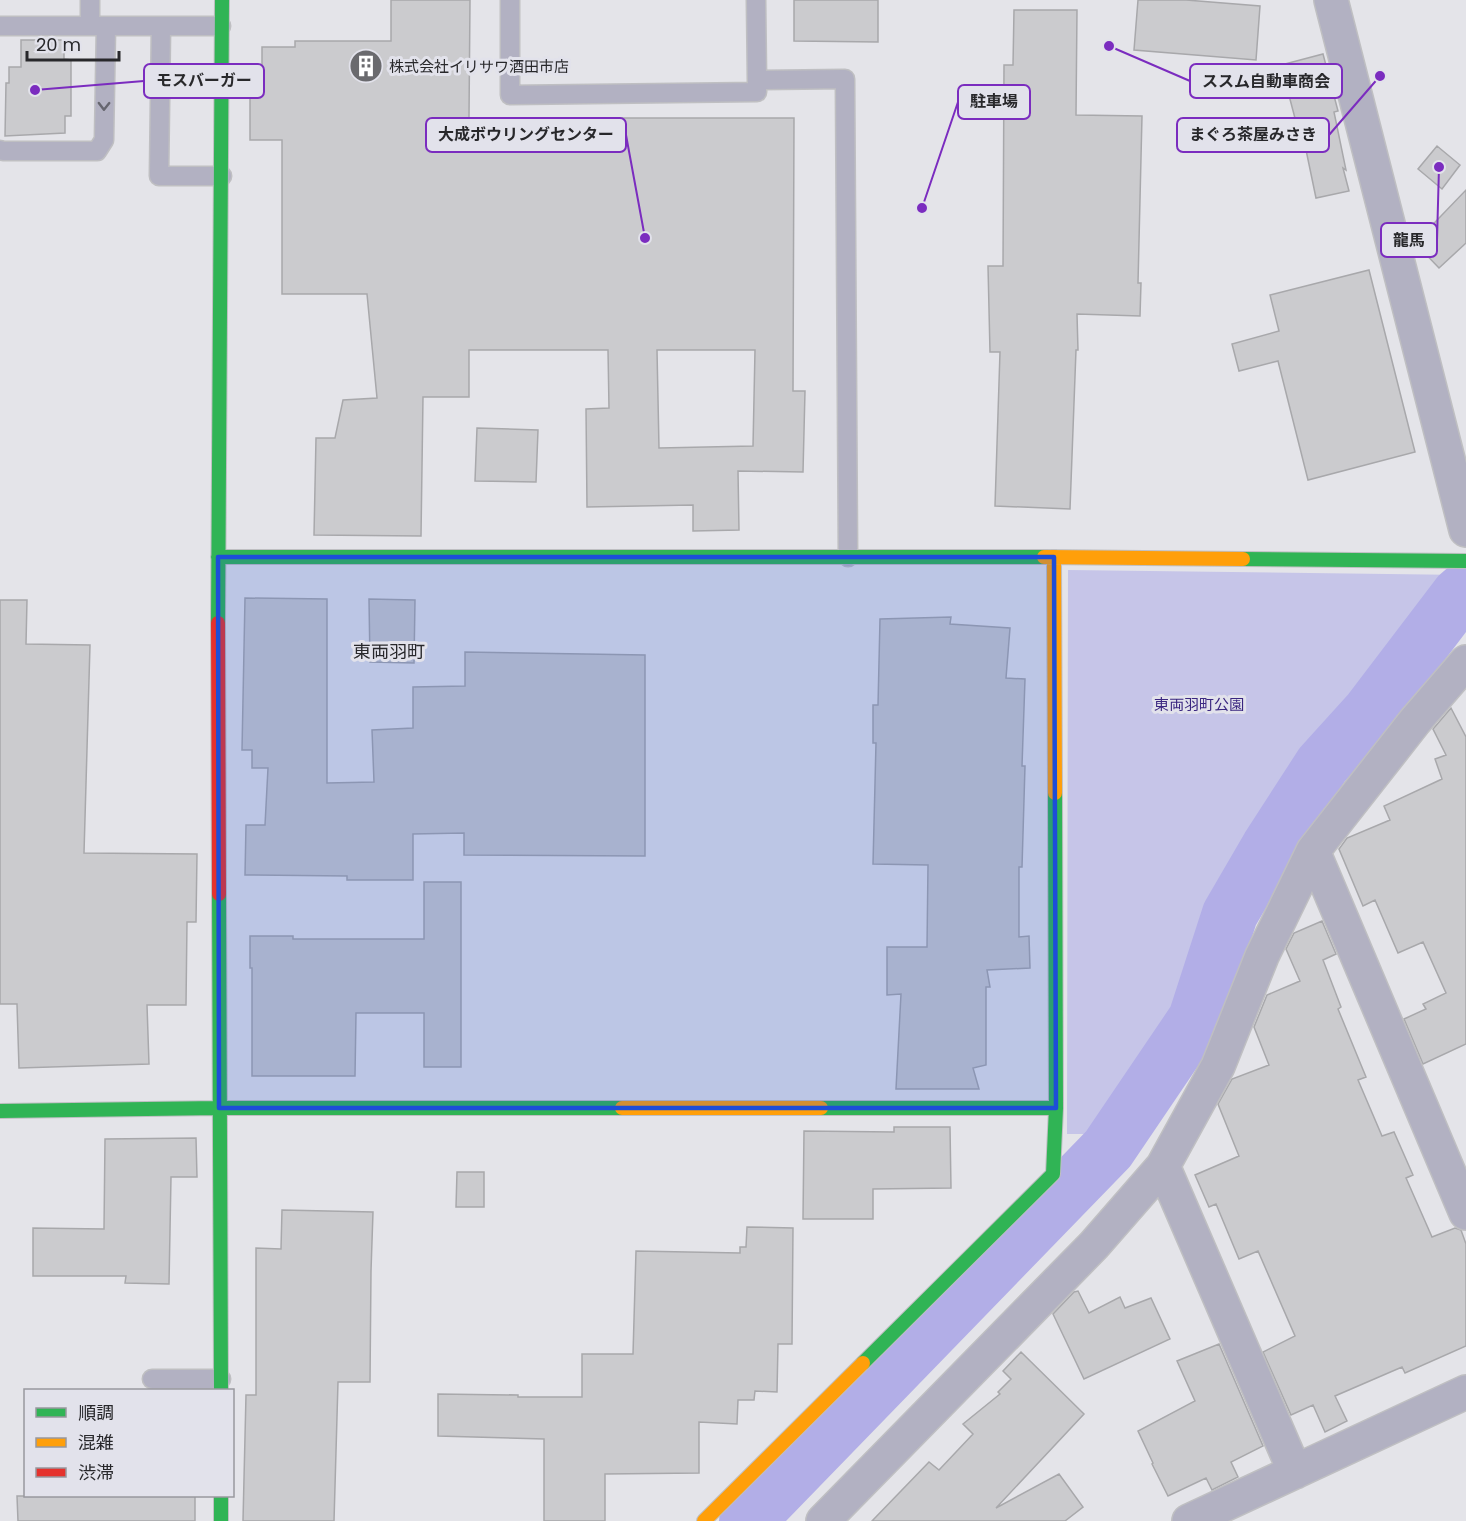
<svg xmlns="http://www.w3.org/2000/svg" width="1466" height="1521" viewBox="0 0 1466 1521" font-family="Poppins,'Noto Sans JP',sans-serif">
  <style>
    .green { fill: #c6c5e8 }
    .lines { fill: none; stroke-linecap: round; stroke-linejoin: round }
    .river { stroke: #b2aee7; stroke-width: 56 }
    .building { fill: #cbcbce; stroke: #a8a8ab; stroke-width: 1.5; fill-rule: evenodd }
    .lane-casing { stroke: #bfbfc2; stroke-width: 21 }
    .street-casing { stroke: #bfbfc2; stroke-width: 36 }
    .fast-casing { stroke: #bfbfc2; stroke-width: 16 }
    .slow-casing { stroke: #bfbfc2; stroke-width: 16 }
    .jam-casing { stroke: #bfbfc2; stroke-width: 16 }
    .lane { stroke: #b2b1c2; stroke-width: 18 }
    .street { stroke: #b2b1c2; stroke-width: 33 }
    .fast { stroke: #30b455; stroke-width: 14 }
    .slow { stroke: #ff9f0a; stroke-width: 14 }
    .jam { stroke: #e5322d; stroke-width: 14 }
    .oneway { stroke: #66666f }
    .marked { fill: #1d4ed8; fill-opacity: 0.2; stroke: #1d4ed8; stroke-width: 4.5; stroke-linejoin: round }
    .labels { text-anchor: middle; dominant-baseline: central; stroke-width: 6; stroke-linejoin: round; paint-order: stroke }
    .poi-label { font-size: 15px; fill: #28282b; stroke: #e2e2eb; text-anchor: start }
    .park-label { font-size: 15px; fill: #3a2680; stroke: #e2e2eb }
    .quarter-label { font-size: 18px; fill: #28282b; stroke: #e2e2eb }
    .leader { fill: none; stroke: #7b2cbf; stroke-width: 2 }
    .callout-dot { fill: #7b2cbf; stroke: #e2e2eb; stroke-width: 2 }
    .callout { fill: #e2e2eb; stroke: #7b2cbf; stroke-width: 2 }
    .callout-label { font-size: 16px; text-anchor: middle; font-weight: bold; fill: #28282b }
  </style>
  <rect width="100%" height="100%" fill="#e4e4e9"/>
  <!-- green -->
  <path class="green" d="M1068 570 1466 575V580L1455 590 1364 707 1316 764 1224 910 1190 1017 1100 1143 1087 1134H1067Z"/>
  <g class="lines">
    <!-- river -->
    <path class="river" d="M747 1521 1108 1149 1196 1019 1230 914 1269 847 1322 765 1370 712 1459 595 1466 589"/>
  </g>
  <!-- building -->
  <path class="building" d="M391 0H470L469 118H794L793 391H805L803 472 738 471 739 530 693 531V505L587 507 586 409 609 408 608 350H469V397H423L421 536 314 535 316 438H335L343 400 377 398 367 294H282V140H250V86H262V47H295V41H391ZM657 350H755L753 446 659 448Z
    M794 0H878V42L794 41Z
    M1138 0H1186L1260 6 1256 60 1134 50Z
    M1014 10H1077L1076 115 1142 116 1138 283H1141L1140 316 1077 314 1078 350H1076L1070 509 995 506 1000 352H990L988 266H1003L1004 65H1013Z
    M21 40H64V59L71 60V116H65V133L5 136 6 83H9V67H21Z
    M1323 54 1338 111 1334 112 1346 170 1343 168 1349 191 1316 198 1300 121 1296 122 1281 65Z
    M1437 146 1460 165 1442 189 1418 169Z
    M1466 190V243L1439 268 1415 243Z
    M1369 270 1415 452 1308 480 1278 361 1239 371 1232 344 1279 331 1270 295Z
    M477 428 538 430 536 482 475 481Z
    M245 598 327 599V783L374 782 372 730 413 728V687L465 686V652L645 655V856L464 855V833L413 834V880H347V876L245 875 246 825H265L268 768H252V750H242Z
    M369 599 415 600 414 663 370 662Z
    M0 600H27L26 644 90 645 84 853 197 854 196 922H187L186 1005H147L149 1064 19 1068 17 1004H0Z
    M951 617 950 624 1010 628 1006 678 1025 679 1022 766H1025L1022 867H1019V937L1029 936 1030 968 987 970 990 987H986V1065L973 1068 979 1089H896L901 994 887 995V947H927L928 865 873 864 876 743H873V705H878L880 619Z
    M1451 708 1466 737V1044L1423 1064 1404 1019 1426 1009 1423 1004 1446 993 1423 942 1398 953 1375 900 1363 906 1339 849 1347 838 1390 820 1384 806 1442 779 1435 759 1446 755 1433 729Z
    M424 882H461V1067H424V1013H356L355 1076H252V968H250V936H293V939H424Z
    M1322 921 1336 954 1323 960 1341 1007 1338 1009 1366 1077 1358 1080 1382 1136 1394 1132 1413 1175 1406 1178 1432 1237 1455 1228 1461 1230 1466 1244V1346L1405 1373 1402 1367 1335 1396 1347 1421 1325 1432 1313 1405 1291 1415 1263 1352 1295 1336 1258 1251 1239 1259 1216 1204 1209 1207 1195 1175 1239 1156 1218 1104 1232 1079 1269 1065 1254 1027 1267 995 1300 981 1286 949 1294 933Z
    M894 1127H950L951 1188 873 1189V1219H803L804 1131 894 1132Z
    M196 1138 197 1177H171L169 1284 125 1283 126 1276H33V1228L104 1229 105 1139Z
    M457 1172H484V1207H456Z
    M282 1210 373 1212 371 1271 370 1382H338L334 1521H243L246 1395H256V1248L281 1249Z
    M747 1227 793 1228 792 1344H778L777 1392 755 1391 754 1400H738L737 1424 699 1422V1473L605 1474V1521H544V1439L438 1436V1394L518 1395V1397H582V1354H633L636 1251 740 1253V1247H746Z
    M1078 1291 1089 1313 1120 1297 1125 1308 1151 1298 1170 1339 1084 1379 1053 1314 1074 1292Z
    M1219 1344 1263 1446 1231 1462 1238 1477 1212 1490 1206 1478 1168 1496 1152 1464 1153 1463 1138 1431 1195 1401 1177 1361Z
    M1021 1352 1084 1414 996 1508 1059 1474 1083 1507 1065 1521H872L929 1462 939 1470 973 1434 963 1424 1000 1394 998 1392 1011 1379 1003 1371Z
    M17 1496H195V1521H18Z"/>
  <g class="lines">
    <defs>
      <path id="lane" d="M510 0V95L757 92V80
        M756 0 757 80 845 79 848 557
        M0 26H221
        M90 26V0
        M161 26 159 176H222
        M0 150 3 151H97L104 140 106 26
        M152 1379H221"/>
      <path id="street" d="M1331 0 1466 530
        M1313 851 1466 1213
        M1163 1166 1295 1472
        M823 1521 1094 1245 1163 1166 1218 1066 1262 956 1313 851 1415 721 1466 662
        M1189 1521 1466 1392"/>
      <path id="fast" d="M218 557H1044
        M1243 559 1466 561
        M218 623 222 0
        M219 894 221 1390
        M821 1108H1056
        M0 1111 219 1108H622
        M863 1363 1053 1174 1056 1108 1055 793
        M221 1496V1521"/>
      <path id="slow" d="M1044 557 1243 559
        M1054 557 1055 793
        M622 1108H821
        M704 1521 863 1363"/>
      <path id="jam" d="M218 623 219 894"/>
    </defs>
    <!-- lane casing -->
    <use href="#lane" class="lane-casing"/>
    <!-- street casing -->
    <use href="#street" class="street-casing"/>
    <!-- fast casing -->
    <use href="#fast" class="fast-casing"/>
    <!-- slow casing -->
    <use href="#slow" class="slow-casing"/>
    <!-- jam casing -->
    <use href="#jam" class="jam-casing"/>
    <!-- lane -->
    <use href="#lane" class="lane"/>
    <!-- street -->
    <use href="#street" class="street"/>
    <!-- fast -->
    <use href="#fast" class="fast"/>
    <!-- slow -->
    <use href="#slow" class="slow"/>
    <!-- jam -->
    <use href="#jam" class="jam"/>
  </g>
  <!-- one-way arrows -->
  <defs><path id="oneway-chevron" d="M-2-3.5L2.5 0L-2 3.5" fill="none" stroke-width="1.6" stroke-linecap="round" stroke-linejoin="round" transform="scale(1.5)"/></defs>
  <use class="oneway" href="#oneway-chevron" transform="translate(104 106) rotate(91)"/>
  <!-- marked area -->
  <path class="marked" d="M218 557H1054L1056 1108H219Z"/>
  <!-- icons -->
  <defs>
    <symbol id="building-disc" viewBox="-11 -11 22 22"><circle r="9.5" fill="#6a6a6e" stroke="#e2e2eb"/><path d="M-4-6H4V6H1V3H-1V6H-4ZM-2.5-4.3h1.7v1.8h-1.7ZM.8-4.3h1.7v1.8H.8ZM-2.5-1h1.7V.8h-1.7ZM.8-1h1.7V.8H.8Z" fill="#fff"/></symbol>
  </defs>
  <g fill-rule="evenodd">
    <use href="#building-disc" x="347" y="47" width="38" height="38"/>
  </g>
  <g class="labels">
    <!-- poi labels -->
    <g class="poi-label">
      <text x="389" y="66">株式会社イリサワ酒田市店</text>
    </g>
    <!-- park labels -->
    <g class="park-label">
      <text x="1199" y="704">東両羽町公園</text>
    </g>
    <!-- quarter labels -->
    <g class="quarter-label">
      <text x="389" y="651">東両羽町</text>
    </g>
  </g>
  <!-- callouts -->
  <path class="leader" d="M35 90L144 81M1109 46L1190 81M922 208L958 102M645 238L626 135M1380 76L1329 135M1439 167L1437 240"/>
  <g class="callout-dot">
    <circle cx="35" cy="90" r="6"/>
    <circle cx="1109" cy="46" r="6"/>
    <circle cx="922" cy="208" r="6"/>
    <circle cx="645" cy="238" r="6"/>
    <circle cx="1380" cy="76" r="6"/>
    <circle cx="1439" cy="167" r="6"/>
  </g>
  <g class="callout">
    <rect x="144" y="64" width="120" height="34" rx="6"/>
    <rect x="1190" y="64" width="152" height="34" rx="6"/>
    <rect x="958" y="85" width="72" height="34" rx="6"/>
    <rect x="426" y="118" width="200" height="34" rx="6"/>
    <rect x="1177" y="118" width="152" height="34" rx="6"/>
    <rect x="1381" y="223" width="56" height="34" rx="6"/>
  </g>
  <g class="callout-label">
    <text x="204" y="86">モスバーガー</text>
    <text x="1266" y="87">ススム自動車商会</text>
    <text x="994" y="107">駐車場</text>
    <text x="526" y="140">大成ボウリングセンター</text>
    <text x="1253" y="140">まぐろ茶屋みさき</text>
    <text x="1409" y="246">龍馬</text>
  </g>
  <!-- legend -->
  <rect x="24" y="1389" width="210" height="108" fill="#e2e2eb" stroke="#98989e" stroke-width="1.5"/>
  <rect x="36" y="1408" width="30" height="9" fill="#30b455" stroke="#98989e" stroke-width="1.5"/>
  <text x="78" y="1419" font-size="18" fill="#28282b">順調</text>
  <rect x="36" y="1438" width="30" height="9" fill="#ff9f0a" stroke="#98989e" stroke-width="1.5"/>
  <text x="78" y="1449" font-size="18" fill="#28282b">混雑</text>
  <rect x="36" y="1468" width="30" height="9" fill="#e5322d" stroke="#98989e" stroke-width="1.5"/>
  <text x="78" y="1479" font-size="18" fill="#28282b">渋滞</text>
  <!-- scale -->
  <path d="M27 51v9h92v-9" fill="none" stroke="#28282b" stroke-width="3"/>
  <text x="36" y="51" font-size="18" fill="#28282b" stroke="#e2e2eb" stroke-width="4.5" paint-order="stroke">20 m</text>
</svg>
